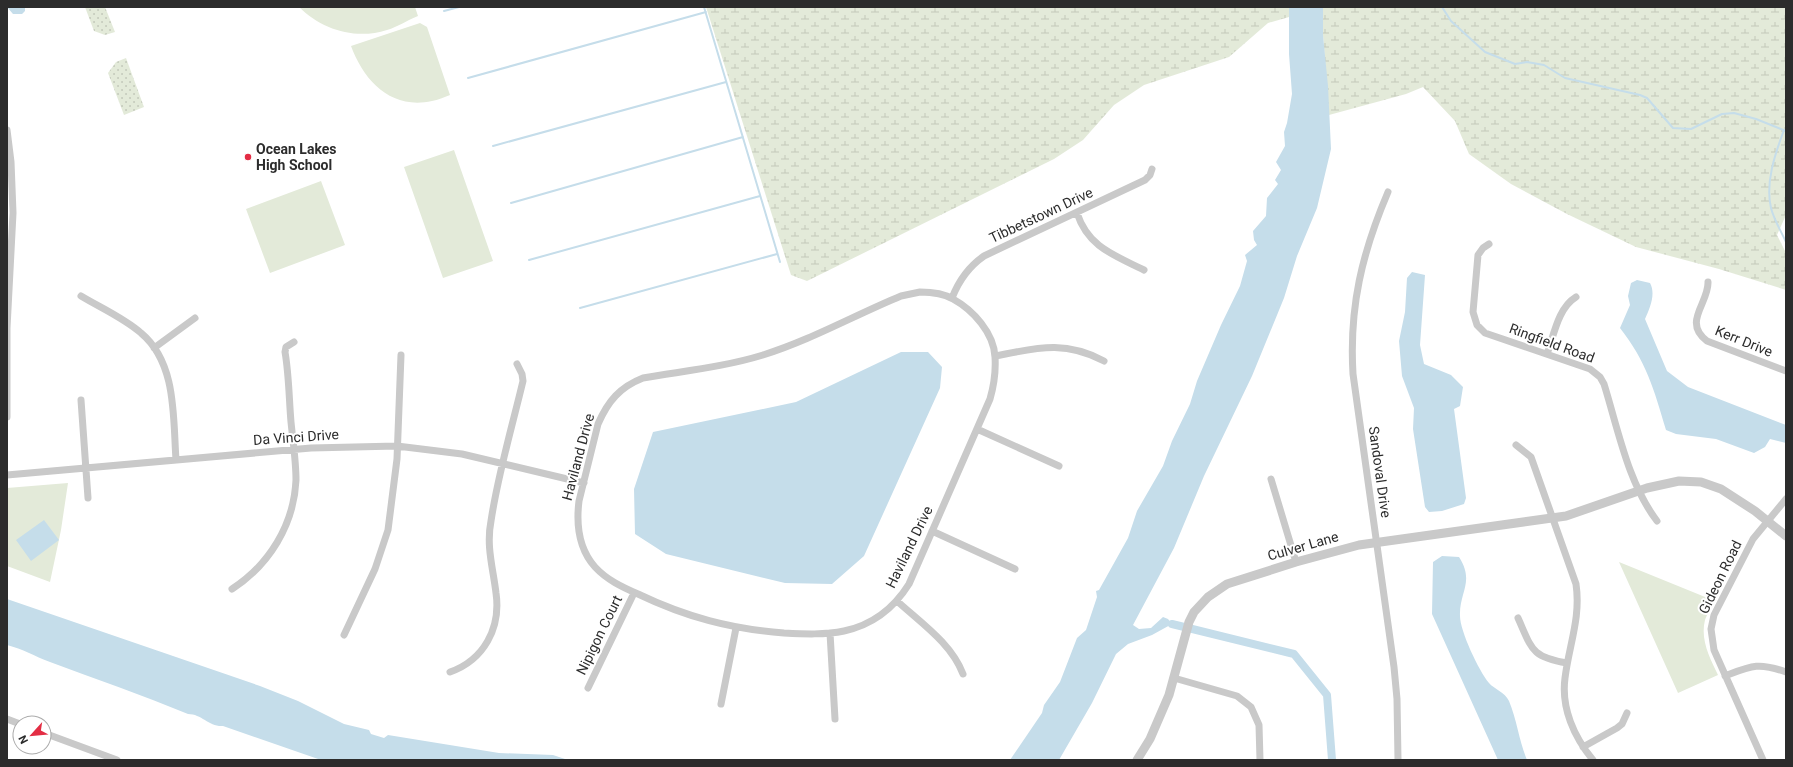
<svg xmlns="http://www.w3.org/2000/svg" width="1793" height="767" viewBox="0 0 1793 767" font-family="Roboto,sans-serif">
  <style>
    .grass { fill: url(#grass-dots) }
    .wetland { fill: url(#wetland-marsh) }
    .park { fill: #e3ead9 }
    .water { fill: #c5ddea }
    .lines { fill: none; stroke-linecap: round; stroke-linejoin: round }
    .stream { stroke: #c5ddea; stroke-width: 2 }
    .canal { stroke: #c5ddea; stroke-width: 8 }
    .minor { stroke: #c9c9c9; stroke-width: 7 }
    .tertiary { stroke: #c9c9c9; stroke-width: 9 }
    .poi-dot { fill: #e32d44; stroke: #fff; stroke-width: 1.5 }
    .labels { text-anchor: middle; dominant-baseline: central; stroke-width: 4; stroke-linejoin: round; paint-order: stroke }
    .poi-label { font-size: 14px; font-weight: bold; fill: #2c2c2c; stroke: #fff; text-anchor: start }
    .street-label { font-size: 14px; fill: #2c2c2c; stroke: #fff }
  </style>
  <defs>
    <pattern id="grass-dots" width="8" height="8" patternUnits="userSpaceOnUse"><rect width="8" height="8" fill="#e3ead9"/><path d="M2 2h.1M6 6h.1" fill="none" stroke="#c3c9ba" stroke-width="1.8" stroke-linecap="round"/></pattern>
    <pattern id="wetland-marsh" width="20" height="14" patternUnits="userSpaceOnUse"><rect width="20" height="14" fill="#e3ead9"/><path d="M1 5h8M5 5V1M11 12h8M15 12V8" fill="none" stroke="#c3c9ba"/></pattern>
  </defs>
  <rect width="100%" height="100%" fill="#fff"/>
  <!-- grass -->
  <path class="grass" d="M85 7H105L115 32 105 35 94 31Z
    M126 58 144 107 124 115 108 73 116 62Z"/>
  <!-- wetland -->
  <path class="wetland" d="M706 7H1289V17L1268 23 1229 57 1144 85 1114 105 1083 140 1054 159 807 281 791 275Z
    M1323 7H1786V215L1777 235 1786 253V290L1719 269 1636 247 1567 214 1511 184 1469 154 1455 121 1423 87 1406 94 1329 115 1323 35Z"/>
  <!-- park -->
  <path class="park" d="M299 7H415L418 16C407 20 398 27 387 30 356 40 322 30 299 7Z
    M420 23 427 27 450 95C444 97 438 100 432 101 391 110 364 81 351 46Z
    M454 150 493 261 443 278 404 167Z
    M321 181 345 245 270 273 246 209Z
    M68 483 61 530 50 582 7 566V488Z
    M1619 562 1715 601C1712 607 1707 614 1705 620 1700 640 1710 658 1718 675L1678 693Z"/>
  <!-- water -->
  <path class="water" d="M7 7H25V11L22 14H13Z
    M1289 7H1323V35L1328 86 1331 149 1317 208 1297 256 1284 298 1252 376 1204 476 1174 548 1133 625 1139 629 1151 628 1163 617 1168 619 1172 624 1152 635 1128 644 1116 654 1092 703 1059 760H1010L1042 713 1044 705 1060 682 1077 638 1086 630 1097 597 1096 591 1099 590 1128 538 1137 511 1163 466 1172 441 1190 404 1197 381 1221 325 1240 286 1247 261 1245 255 1257 245 1254 240 1253 231 1266 216 1267 198 1278 184 1275 180 1281 170 1276 162 1285 146 1284 132 1287 123 1292 94 1289 54Z
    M1412 272 1425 275 1420 345 1424 364 1451 375 1463 387 1460 406 1454 409 1466 498 1464 504 1442 511 1429 512 1425 507 1413 429 1414 408 1402 376 1399 341 1405 312 1407 278Z
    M1637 280 1650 283C1656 294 1650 308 1645 319L1667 371 1688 387 1786 425V443L1770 439 1765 447 1754 453 1716 439 1676 434 1666 430C1654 389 1646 361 1620 328L1630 305 1628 296 1631 283Z
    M901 352H928L942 367 940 388 864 556 832 584 785 583 666 554 635 534 634 489 653 432 796 402Z
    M44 520 59 540 31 561 16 540Z
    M1442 556 1459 557C1475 582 1459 592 1460 616 1460 631 1479 671 1489 683 1494 689 1505 692 1509 701 1517 720 1519 741 1527 760H1498L1432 614 1433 562Z
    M7 599 260 686 298 701 344 724 369 730 371 734 384 738 388 735 499 753 553 755 568 760H321L223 726C209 727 202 714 188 714 142 695 96 679 50 662 34 656 23 649 7 645Z"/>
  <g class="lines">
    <!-- stream -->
    <path class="stream" d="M704 7 780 262
      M1442 7 1451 21 1485 52 1515 64 1527 62 1544 65 1565 78 1640 95 1647 98 1673 128 1691 129 1722 114 1734 113 1756 119 1786 131
      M444 11 459 7
      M468 78 706 12
      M1784 130C1775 154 1765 183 1771 208 1774 220 1781 231 1786 242
      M493 146 726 82
      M511 203 743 137
      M529 260 760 196
      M580 308 777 254"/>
    <!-- canal -->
    <path class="canal" d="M1172 624 1294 654 1327 695 1332 760"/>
    <!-- minor -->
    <path class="minor" d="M7 130 11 162 13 213 7 328V417
      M1388 192C1362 253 1349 307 1353 374L1394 667 1397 699 1398 760
      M1077 213C1088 247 1114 255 1144 270
      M1489 244 1483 248 1478 255 1473 312 1477 325 1485 333 1590 369 1600 377 1604 384C1618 429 1628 483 1657 521
      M1708 282C1709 303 1682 322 1707 341L1786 371
      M920 292C931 292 943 293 953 299 973 310 994 333 995 357 996 372 994 385 990 399L909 584C894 608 872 625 844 631 825 635 804 634 784 633 731 629 686 617 638 594 622 587 607 580 595 567 579 549 576 525 579 501L598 424C608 401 620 387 643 378 683 371 724 367 763 355 811 340 855 315 901 296Z
      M81 296C101 308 124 318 141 333 177 363 173 418 176 460
      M952 298C959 280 968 267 984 256L1145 180 1150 175 1152 169
      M154 348 195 318
      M1547 354C1554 335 1558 308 1576 297
      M995 356C1037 348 1064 340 1104 361
      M81 400 88 498
      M977 429 1059 466
      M1516 445 1531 457 1576 584C1581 618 1569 645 1565 678 1561 708 1574 737 1593 760
      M7 475 311 448 397 446 462 454 584 483
      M1271 479 1296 562
      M932 531 1015 569
      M232 589C269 565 294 525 296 480 296 461 293 442 291 422 289 399 289 375 285 352L286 347 294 342
      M897 601C921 623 951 643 963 674
      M1518 618C1532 649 1531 657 1567 663
      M830 633 835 719
      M344 635 375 569 388 530 397 459 401 355
      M450 672C484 660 501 628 496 593 493 568 486 546 491 521 498 474 512 427 523 381L522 374 517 364
      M1725 676C1751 666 1758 662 1786 672
      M1174 678 1237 696 1251 707 1259 725 1260 760
      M588 688 634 593
      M721 704 736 628
      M7 719 20 724
      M44 733 117 760
      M1583 747 1617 728 1622 724 1627 713
      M1763 760 1714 650 1711 629 1714 615 1753 539 1786 499"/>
    <!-- tertiary -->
    <path class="tertiary" d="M1137 760 1150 739 1169 695 1189 622 1194 612 1208 597 1227 584 1296 562 1359 545 1566 516 1647 488 1679 481 1701 482 1721 489 1755 511 1786 536"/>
  </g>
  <!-- markers -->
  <circle class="poi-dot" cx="248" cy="157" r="4"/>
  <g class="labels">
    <!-- poi labels -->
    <g class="poi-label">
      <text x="256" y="149">Ocean Lakes<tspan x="256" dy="16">High School</tspan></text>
    </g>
    <!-- street labels -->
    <g class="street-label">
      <text transform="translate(1041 215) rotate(-25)">Tibbetstown Drive</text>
      <text transform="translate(1744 341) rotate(22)">Kerr Drive</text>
      <text transform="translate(1552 343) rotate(20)">Ringfield Road</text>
      <text transform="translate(296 437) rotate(-4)">Da Vinci Drive</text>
      <text transform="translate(578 457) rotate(-75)">Haviland Drive</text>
      <text transform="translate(1380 472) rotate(82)">Sandoval Drive</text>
      <text transform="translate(1303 546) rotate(-16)">Culver Lane</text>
      <text transform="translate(909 547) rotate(-64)">Haviland Drive</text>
      <text transform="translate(1720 577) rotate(-64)">Gideon Road</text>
      <text transform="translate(599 635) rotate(-64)">Nipigon Court</text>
    </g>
  </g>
  <!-- border -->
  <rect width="1793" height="767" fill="none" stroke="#2c2c2c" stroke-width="16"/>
  <!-- north arrow -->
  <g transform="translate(32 735) rotate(243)"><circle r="19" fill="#ffffff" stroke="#ababab"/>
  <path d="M0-3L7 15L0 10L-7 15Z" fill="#e32d44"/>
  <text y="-6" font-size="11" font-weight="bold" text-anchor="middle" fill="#2c2c2c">N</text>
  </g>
</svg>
